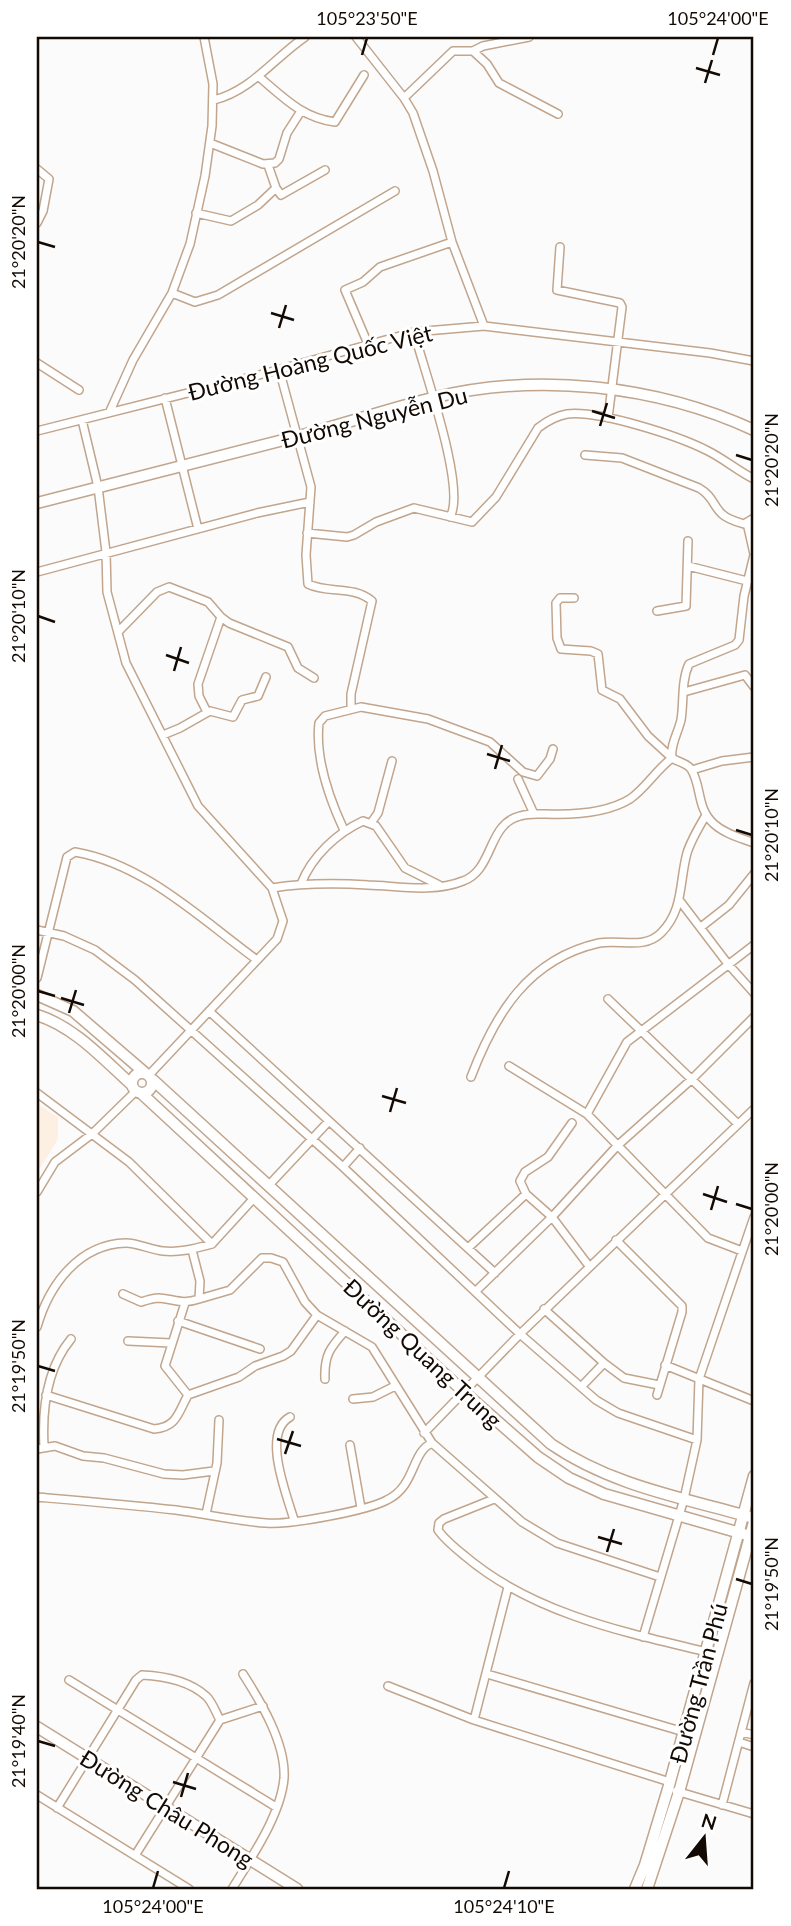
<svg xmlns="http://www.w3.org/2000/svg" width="791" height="1926" viewBox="0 0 791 1926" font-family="Lato,sans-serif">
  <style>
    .built { fill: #feefe3 }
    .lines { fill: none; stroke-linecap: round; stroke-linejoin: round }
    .street-casing { stroke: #c1a58d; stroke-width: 10 }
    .secondary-casing { stroke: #c1a58d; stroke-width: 13 }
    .street { stroke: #fff; stroke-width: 7 }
    .secondary { stroke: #fff; stroke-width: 10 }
    .ticks { fill: none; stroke: #130a04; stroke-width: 2.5 }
    .labels { text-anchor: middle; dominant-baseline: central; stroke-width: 6; stroke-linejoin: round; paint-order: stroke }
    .street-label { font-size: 23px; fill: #130a04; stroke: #fff }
    .neatline { fill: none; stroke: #130a04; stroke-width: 2.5 }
    .ticks-label { font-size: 18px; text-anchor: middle; fill: #130a04 }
  </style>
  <rect width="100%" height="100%" fill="#fbfbfb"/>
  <!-- built -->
  <path class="built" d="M37 1104 58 1117V1139L37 1173Z"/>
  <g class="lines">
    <defs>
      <path id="street" d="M356 37 404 98 413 113 433 171 452 242 484 326
        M473 51 487 64 499 83 558 114
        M258 76C283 97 302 118 335 122L364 75
        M404 98 453 51H473L483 46 529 37
        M214 100C251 91 274 58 305 37
        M210 143 263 164 275 163 279 159 287 133 301 111
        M268 165 276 188 281 195 325 170
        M37 169 49 179 43 211 37 223
        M196 213 231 221 258 205 276 188
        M560 247 557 290 620 303 622 307 608 418
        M172 293 195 302 218 295 395 191
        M414 332C423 367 467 489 450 517
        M368 344 345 290 363 282 380 267 452 242
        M37 363 79 390
        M279 369 311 487 306 555 308 584C328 594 353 585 372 601L351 694V707
        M165 398 198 529
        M110 411 133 360 172 293 190 244 205 176 212 126 213 84 204 37
        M82 420 98 487 106 552 107 592 126 663 198 806 272 888 283 921 277 939 149 1075
        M37 431 259 375 414 332 484 326 710 353 754 361
        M585 455 622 458 699 488C713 496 713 506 722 514 727 519 737 522 744 524L754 518
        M747 523 754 554
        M307 533 347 537 354 535 376 522 414 508 472 522 496 497 538 428C547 421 556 416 567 414 599 410 679 436 708 451 724 459 738 471 754 479
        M754 555 744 596 739 640 735 645 689 664C681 681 684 702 681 720 678 733 670 745 672 758 678 762 687 763 691 769 702 786 696 808 714 824 725 834 741 838 754 843
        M688 566 747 581
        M37 572 257 513 310 502
        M657 611 686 606 688 541
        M118 632 157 592 169 587 208 602 221 617 229 623 288 647 298 668 314 678
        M684 692 745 675 754 687
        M207 712 199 696 198 684 221 617
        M163 735 180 728 210 711 233 717 242 700 258 696 266 677
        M692 770 722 761 754 757
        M518 779 534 814
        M371 823 378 813 392 761
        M344 830C329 798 315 759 319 723L325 716 361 707 428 719 490 742 523 772 537 776 550 759 553 749
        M301 884C312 856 337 833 363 821L376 826 405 868 439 885
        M272 888C304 883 335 883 368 885 399 886 433 893 463 881 494 870 487 824 520 816 529 813 538 814 546 814 573 815 607 813 630 799 646 788 656 770 672 758L648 736 620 699 602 690 598 654 591 651 561 649 557 638 556 603 560 598H574
        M680 901 728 964 754 993
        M701 927 729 905 754 874
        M37 930 64 936 95 950 135 980 343 1167 520 1334 596 1400 618 1413 697 1440
        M37 978 67 857 75 852C145 864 202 920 257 960
        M608 999 738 1124
        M209 1011 495 1273
        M509 1066 587 1114 708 1238 742 1251
        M471 1077C495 1014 528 959 599 943 620 939 644 950 661 933 684 910 679 882 687 853 691 840 699 827 706 815
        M37 1093 129 1162 212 1244 254 1198
        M587 1114 627 1042 754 945
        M572 1123 548 1157 525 1172 520 1181 526 1194 552 1217 589 1266
        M343 1167 360 1148
        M269 1185 329 1121
        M37 1192 55 1162 92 1134 136 1091
        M616 1240 682 1306V1312L657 1395
        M468 1248 526 1194
        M476 1291 552 1217 617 1146 692 1079 754 1017
        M123 1294 141 1302C147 1300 153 1298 159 1298 175 1299 181 1305 199 1299L200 1281 192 1250
        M199 1299 230 1290 262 1258H271L283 1262 305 1302 317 1315 372 1347 432 1443 522 1522 557 1543 660 1577
        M544 1309 604 1363 624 1378 659 1385
        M178 1321 260 1349
        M37 1327C49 1285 79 1244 126 1243 138 1243 151 1250 163 1251 180 1253 197 1248 212 1244
        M128 1341 171 1343
        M665 1365 754 1401
        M325 1379C324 1355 330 1348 345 1331
        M581 1387 604 1363
        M46 1395 154 1429C177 1427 178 1413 188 1395L165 1366 185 1303
        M188 1395 239 1377 255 1366 283 1356 291 1351 317 1315
        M353 1399 373 1397 395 1386
        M290 1417C261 1433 287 1495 294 1520
        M424 1433 520 1334 754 1109
        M350 1445 361 1508
        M44 1446C42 1409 47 1368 71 1339
        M37 1449 55 1446 83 1456 104 1458 164 1474 183 1475 214 1471
        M37 1497C83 1501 130 1505 176 1510 206 1514 236 1521 266 1523 290 1525 366 1511 387 1500 416 1486 411 1452 432 1443
        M494 1499 444 1519 439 1523 438 1530C445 1540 455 1548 465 1556 532 1613 623 1632 707 1652
        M206 1514 217 1463 219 1420
        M508 1587 474 1720 670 1782
        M643 1637 684 1499 697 1440 699 1379 754 1217
        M487 1674 684 1732
        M69 1680 276 1807
        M388 1686 474 1720
        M741 1732 754 1735
        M739 1742 754 1747
        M676 1791 754 1814
        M37 1795 189 1889
        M722 1805 754 1683
        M57 1808 136 1680 142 1675C164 1676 188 1680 206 1696 212 1701 216 1713 220 1720L263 1706
        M136 1854 220 1720
        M232 1889C251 1858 281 1815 284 1778 286 1744 261 1702 243 1674"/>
      <path id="secondary" d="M37 503C124 480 212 459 299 436 344 424 388 409 432 398 537 372 656 385 754 430
        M37 995 73 1011 144 1072
        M37 1015C75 1027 103 1059 132 1085
        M132 1083a10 10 0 1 1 20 0a10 10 0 1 1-20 0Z
        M153 1080 551 1444C612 1486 684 1498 754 1518
        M141 1093 464 1392 538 1457 569 1478 604 1494 754 1537
        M37 1727 297 1889
        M635 1889 645 1865 668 1789 754 1476
        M647 1889 679 1792 754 1522"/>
    </defs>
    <!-- street casing -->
    <use href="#street" class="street-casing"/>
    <!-- secondary casing -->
    <use href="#secondary" class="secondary-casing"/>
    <!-- street -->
    <use href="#street" class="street"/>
    <!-- secondary -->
    <use href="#secondary" class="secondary"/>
  </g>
  <!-- ticks -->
  <path class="ticks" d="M362 55 367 38M713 55 718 38M696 68 720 75M705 83 712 60M38 242 55 247M271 313 294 320M279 328 286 305M592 411 615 418M600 426 607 403M736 455 752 460M38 616 55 622M166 655 189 663M174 671 181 647M487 754 510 761M495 769 502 745M736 830 752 835M38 991 55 996M61 998 84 1005M69 1013 76 990M382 1096 406 1103M390 1112 397 1088M703 1194 727 1202M736 1204 752 1209M711 1210 718 1186M38 1366 55 1371M277 1439 301 1446M285 1454 293 1431M598 1537 622 1544M607 1552 614 1529M736 1579 752 1584M38 1741 55 1746M173 1782 196 1789M181 1797 188 1773M153 1888 158 1871M504 1888 509 1871"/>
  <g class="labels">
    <!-- street labels -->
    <g class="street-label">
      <text transform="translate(310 362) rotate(-14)">Đường Hoàng Quốc Việt</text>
      <text transform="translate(374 417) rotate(-14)">Đường Nguyễn Du</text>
      <text transform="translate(423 1353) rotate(43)">Đường Quang Trung</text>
      <text transform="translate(698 1683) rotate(-75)">Đường Trần Phú</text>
      <text transform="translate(167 1808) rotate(32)">Đường Châu Phong</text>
    </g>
  </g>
  <!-- border -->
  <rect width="791" height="1926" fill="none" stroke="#ffffff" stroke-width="77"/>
  <!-- north arrow -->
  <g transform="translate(704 1838) rotate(17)" stroke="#ffffff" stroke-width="5" paint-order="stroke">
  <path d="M0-5L12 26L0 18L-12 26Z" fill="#130a04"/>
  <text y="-10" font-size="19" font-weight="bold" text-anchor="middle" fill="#130a04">N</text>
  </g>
  <rect x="38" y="38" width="714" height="1850" class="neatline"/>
  <g class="ticks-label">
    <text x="367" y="25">105°23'50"E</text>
    <text x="718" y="25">105°24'00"E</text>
    <text transform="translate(19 242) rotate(-90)" y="6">21°20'20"N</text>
    <text transform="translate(772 460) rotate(-90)" y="6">21°20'20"N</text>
    <text transform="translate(19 616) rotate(-90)" y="6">21°20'10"N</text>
    <text transform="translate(772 835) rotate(-90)" y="6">21°20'10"N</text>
    <text transform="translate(19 991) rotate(-90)" y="6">21°20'00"N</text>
    <text transform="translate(772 1209) rotate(-90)" y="6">21°20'00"N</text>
    <text transform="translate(19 1366) rotate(-90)" y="6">21°19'50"N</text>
    <text transform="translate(772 1584) rotate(-90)" y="6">21°19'50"N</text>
    <text transform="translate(19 1741) rotate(-90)" y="6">21°19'40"N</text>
    <text x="153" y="1913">105°24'00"E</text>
    <text x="504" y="1913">105°24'10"E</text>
  </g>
</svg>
